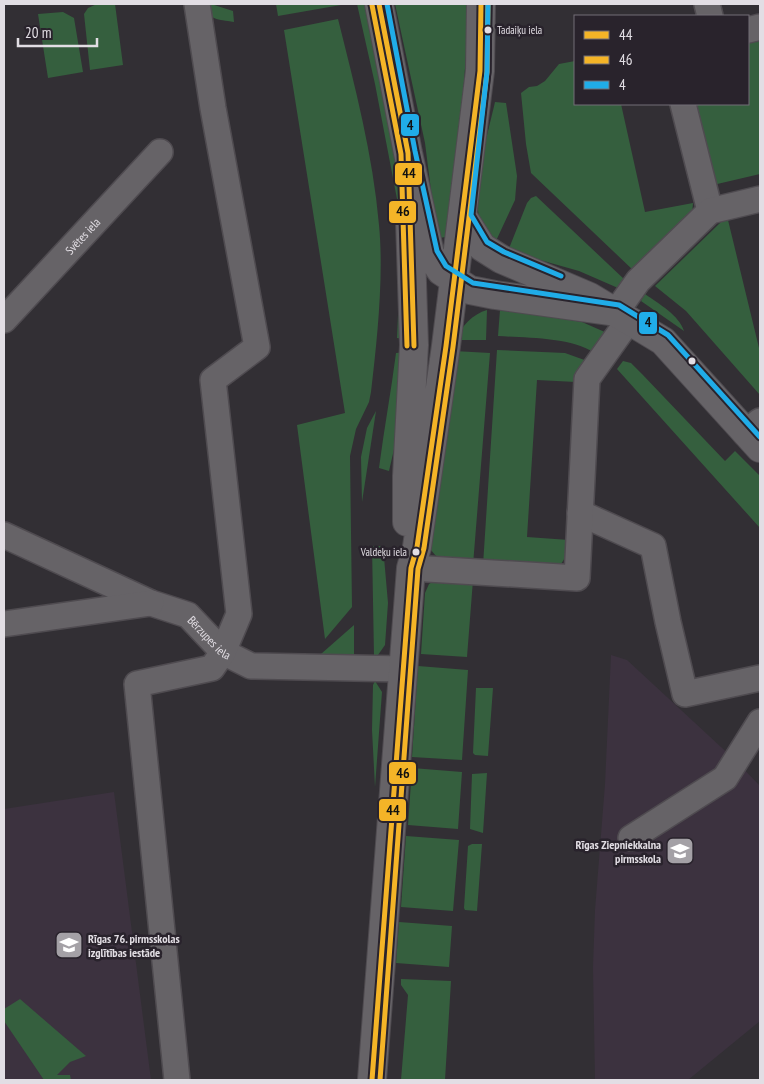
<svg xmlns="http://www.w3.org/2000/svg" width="764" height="1084" viewBox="0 0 764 1084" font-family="'PT Sans Narrow',sans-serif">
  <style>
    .built { fill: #3c323f }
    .green { fill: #355f3e }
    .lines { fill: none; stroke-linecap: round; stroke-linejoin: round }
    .minor-casing { stroke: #4f4b50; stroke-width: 28 }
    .tertiary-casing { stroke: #4f4b50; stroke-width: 30 }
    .minor { stroke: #666367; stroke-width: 25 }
    .tertiary { stroke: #666367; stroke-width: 28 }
    .bus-1-casing { stroke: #29232c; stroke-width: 9 }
    .bus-2-casing { stroke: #29232c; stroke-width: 9 }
    .bus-3-casing { stroke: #29232c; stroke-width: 9 }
    .bus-1 { stroke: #f4b427; stroke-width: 5 }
    .bus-2 { stroke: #f4b427; stroke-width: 5 }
    .bus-3 { stroke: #20ace8; stroke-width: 5 }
    .bus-dot { fill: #e2dee4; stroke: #29232c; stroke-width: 2 }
    .labels { text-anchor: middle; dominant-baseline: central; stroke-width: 5; stroke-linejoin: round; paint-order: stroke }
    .bus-label { font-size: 11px; fill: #e2dee4; stroke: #29232c; text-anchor: start }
    .street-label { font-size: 12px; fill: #e2dee4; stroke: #29232c }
    .poi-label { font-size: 12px; font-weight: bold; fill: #e2dee4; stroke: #29232c; text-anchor: end }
    .line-badge { stroke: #29232c; stroke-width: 2 }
    .pale-badge-label { font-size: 14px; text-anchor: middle; font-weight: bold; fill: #111 }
  </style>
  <rect width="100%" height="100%" fill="#322f34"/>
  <!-- built -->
  <path class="built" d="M611 655 627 660 735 760 760 786V1021L688 1080H595L593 967 595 910 605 784Z
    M114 792 151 1080H4V809Z"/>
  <!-- green -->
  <path class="green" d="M97 4H115L123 65 90 70 84 14 88 8Z
    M203 4H211L233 11 234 22C217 19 210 21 203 4Z
    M276 4H341V5L278 16Z
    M357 4H366C379 68 396 133 403 198 409 245 407 292 405 339L397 338 400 269V234L397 199 375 84Z
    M395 4H468C467 82 456 159 445 237L440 238 434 214 425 143Z
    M63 12 74 18 83 72 48 78 38 14Z
    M338 19C355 87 373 155 379 225 384 276 377 341 371 392L369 402 356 429 350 456 352 607 325 639 297 425 345 413 284 30Z
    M760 34V174L713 185 689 104H748V37Z
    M575 61V104H621L645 212 693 203 692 215 634 271 531 173 526 144 521 93 529 87 537 86 545 81 559 64Z
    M495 102 506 103 517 176 515 200 495 243C490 237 484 231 481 224 470 195 488 133 495 102Z
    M536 196 625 280 618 288 579 271 508 251 527 203 531 198Z
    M728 220 760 352V395L686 311 655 286 721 222Z
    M645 294C659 304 679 315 684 331L641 301Z
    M487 310 486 340H456C461 326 473 314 487 310Z
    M500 310 528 313 582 322 607 333 595 353C570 337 527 338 498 336Z
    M497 350 565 353 590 362 576 382 537 380 527 537 569 540 568 553 561 564 543 569 483 565Z
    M454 351 490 353 473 565C455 562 437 564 429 546Z
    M407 352 401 419 389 471 379 468C384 429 391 392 396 353Z
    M623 361 631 363 642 374 725 461 735 451 760 476V528L617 369Z
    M376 411 362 502 361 457 367 428Z
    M372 546H383L388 603 385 645 378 655 374 656Z
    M439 578 473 580 467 657 421 654 425 593 429 584Z
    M354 625V658L321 654Z
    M418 666 468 670 462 760 412 757Z
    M375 681 382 692 375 787 372 730 373 685Z
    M476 688H493L488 756 475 755 473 753Z
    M412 768 462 772 458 829 408 825Z
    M487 773 483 833 470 829 472 774Z
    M406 836 459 840 453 911 401 907Z
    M472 844H482L477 911 465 910 464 908 468 846Z
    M399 922 452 926 449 967 396 963Z
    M401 979 451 981 445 1080H401L408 995 401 985Z
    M20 999 86 1056 70 1062 57 1075H70L71 1080H44L4 1021V1009Z"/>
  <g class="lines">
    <defs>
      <g id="minor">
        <path d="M707 4 710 16"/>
        <path d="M748 30 760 27"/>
        <path d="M683 104 710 211"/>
        <path d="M616 312 638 281 710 211 760 199"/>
        <path id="s1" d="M4 320 160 152"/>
        <path d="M745 433 760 421"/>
        <path d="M580 513 653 546 668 622 685 694 760 678"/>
        <path id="s2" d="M4 535 151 603 188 615 223 652 251 666 403 669"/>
        <path d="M411 568 577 578 587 379 629 320"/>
        <path d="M4 624 151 603"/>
        <path d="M631 838 725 778 760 722"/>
        <path d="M177 1080 137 684 212 668 223 652 239 614 213 380 257 347 213 108 197 4"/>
      </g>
      <path id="tertiary" d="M379 4 408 153 430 254 441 271 470 290 495 295 616 312
        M463 217 482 247 501 259 590 297 663 341 760 448
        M407 522V476L414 345 410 220
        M372 1080 411 568 417 547 446 346 480 71 481 4"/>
    </defs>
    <!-- minor casing -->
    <use href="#minor" class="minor-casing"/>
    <!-- tertiary casing -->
    <use href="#tertiary" class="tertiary-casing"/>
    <!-- minor -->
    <use href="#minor" class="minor"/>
    <!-- tertiary -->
    <use href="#tertiary" class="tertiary"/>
    <defs>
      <path id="bus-1" d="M379 4 408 153 414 346
        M372 1080 411 568 417 547 446 346 480 71 481 4"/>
      <path id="bus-2" d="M372 5 401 154 407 346
        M380 1080 418 569 424 548 453 347 487 72 488 4"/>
      <path id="bus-3" d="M387 4 415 151 437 251 446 266 473 283 619 305 668 335 760 437
        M488 4 487 72 471 215 487 242 504 252 561 276"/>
    </defs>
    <!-- bus-1 casing -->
    <use href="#bus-1" class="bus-1-casing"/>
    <!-- bus-2 casing -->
    <use href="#bus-2" class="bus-2-casing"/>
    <!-- bus-3 casing -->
    <use href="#bus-3" class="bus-3-casing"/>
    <!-- bus-1 -->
    <use href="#bus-1" class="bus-1"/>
    <!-- bus-2 -->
    <use href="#bus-2" class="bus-2"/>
    <!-- bus-3 -->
    <use href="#bus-3" class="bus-3"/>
  </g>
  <!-- icons -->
  <defs>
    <symbol id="school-square" viewBox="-11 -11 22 22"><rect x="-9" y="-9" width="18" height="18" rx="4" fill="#a4a1a6" stroke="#29232c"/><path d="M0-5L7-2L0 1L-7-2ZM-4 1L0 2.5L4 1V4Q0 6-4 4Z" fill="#fff"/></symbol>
  </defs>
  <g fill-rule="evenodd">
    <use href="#school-square" x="664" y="835" width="32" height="32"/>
    <use href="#school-square" x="53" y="929" width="32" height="32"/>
  </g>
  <!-- markers -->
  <g class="bus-dot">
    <circle cx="488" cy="30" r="4.5"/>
    <circle cx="692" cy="361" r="4.5"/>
    <circle cx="416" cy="552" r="4.5"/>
  </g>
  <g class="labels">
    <!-- bus labels -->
    <g class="bus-label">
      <text x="497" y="30">Tadaiķu iela</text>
      <text x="407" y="552" text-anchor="end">Valdeķu iela</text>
    </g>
    <!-- street labels -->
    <g class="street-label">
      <text stroke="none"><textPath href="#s1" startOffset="115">Svētes iela</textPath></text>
      <text stroke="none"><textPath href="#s2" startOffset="232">Bērzupes iela</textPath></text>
    </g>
    <!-- poi labels -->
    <g class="poi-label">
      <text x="661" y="844">Rīgas Ziepniekkalna<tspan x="661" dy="14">pirmsskola</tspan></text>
      <text x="88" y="938" text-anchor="start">Rīgas 76. pirmsskolas<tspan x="88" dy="14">izglītības iestāde</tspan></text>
    </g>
  </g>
  <g class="line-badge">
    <rect x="400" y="113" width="20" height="24" rx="5" fill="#20ace8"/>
    <rect x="394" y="162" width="29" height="24" rx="5" fill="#f4b427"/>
    <rect x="388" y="200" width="29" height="24" rx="5" fill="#f4b427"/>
    <rect x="638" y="311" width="20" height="24" rx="5" fill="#20ace8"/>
    <rect x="388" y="761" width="29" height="24" rx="5" fill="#f4b427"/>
    <rect x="378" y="798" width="29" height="24" rx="5" fill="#f4b427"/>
  </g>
  <g class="pale-badge-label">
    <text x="410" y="130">4</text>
    <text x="409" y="178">44</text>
    <text x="403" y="216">46</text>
    <text x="648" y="327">4</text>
    <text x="403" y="778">46</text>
    <text x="393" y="815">44</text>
  </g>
  <!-- border -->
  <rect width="764" height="1084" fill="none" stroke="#e2dee4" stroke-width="10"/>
  <!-- legend -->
  <rect x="574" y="15" width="175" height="90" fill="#29232c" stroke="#736e76"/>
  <rect x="584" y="31" width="25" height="8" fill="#f4b427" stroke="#736e76"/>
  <text x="619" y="40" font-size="15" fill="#e2dee4">44</text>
  <rect x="584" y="56" width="25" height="8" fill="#f4b427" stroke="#736e76"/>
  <text x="619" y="65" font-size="15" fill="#e2dee4">46</text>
  <rect x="584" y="81" width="25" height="8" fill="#20ace8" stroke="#736e76"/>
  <text x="619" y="90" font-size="15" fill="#e2dee4">4</text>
  <!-- scale -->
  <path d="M18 38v8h79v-8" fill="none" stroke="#e2dee4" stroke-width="2.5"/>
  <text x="25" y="38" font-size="15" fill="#e2dee4" stroke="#29232c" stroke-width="4" paint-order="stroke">20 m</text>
</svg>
